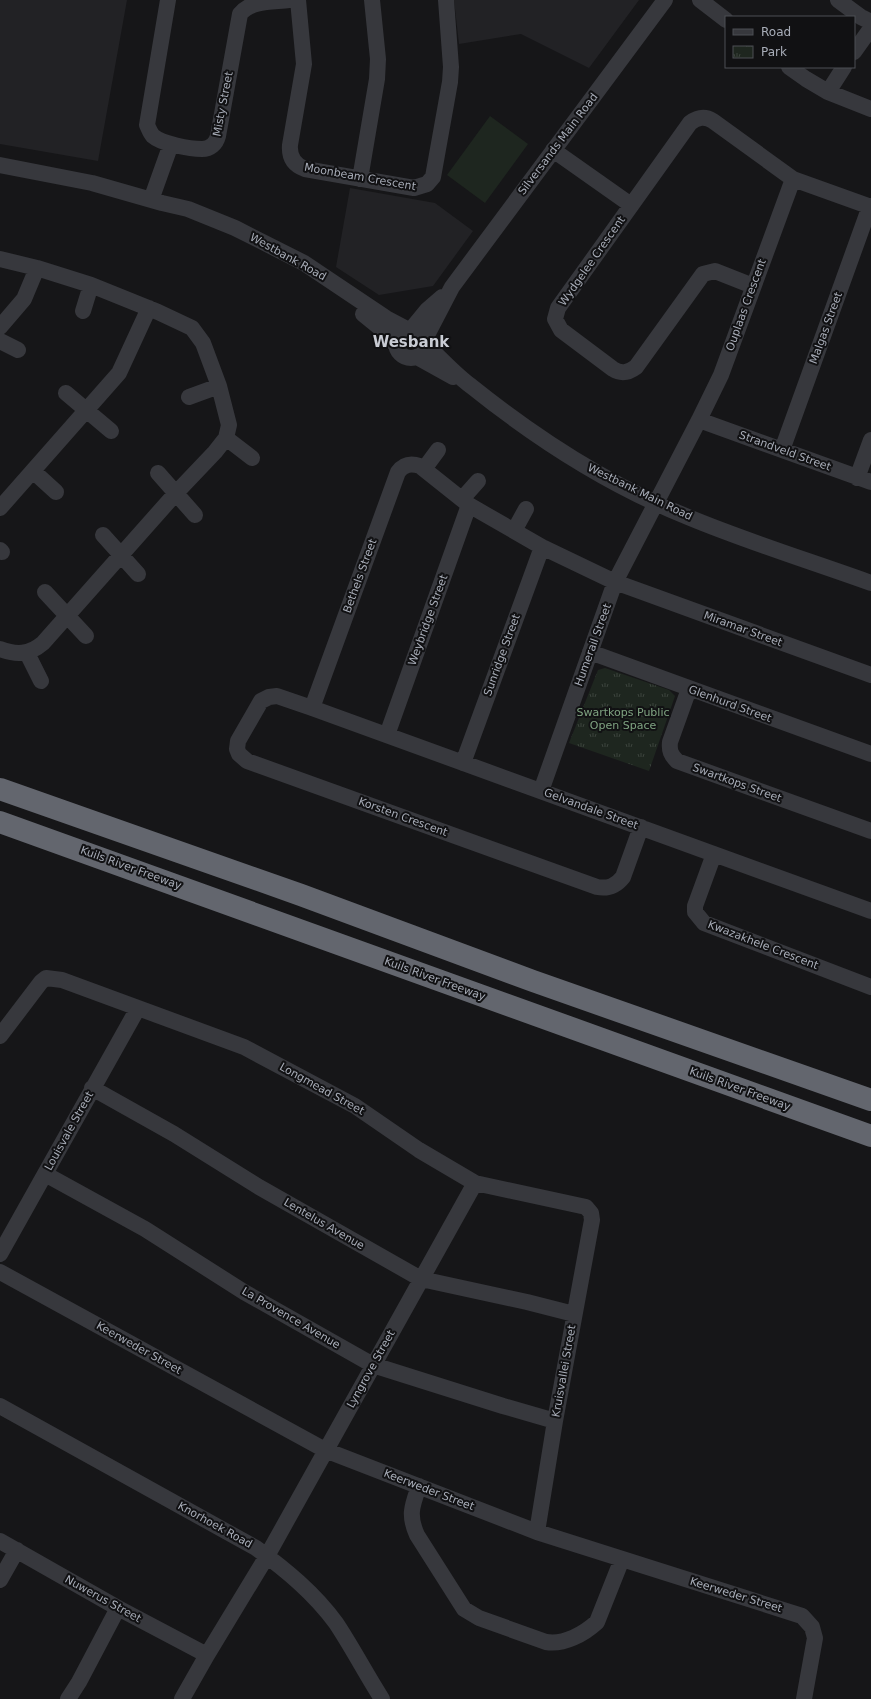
<svg xmlns="http://www.w3.org/2000/svg" width="871" height="1699" viewBox="0 0 871 1699" font-family="'DejaVu Sans',sans-serif">
  <style>
    .built { fill: #222225 }
    .grass { fill: #1e261f }
    .park { fill: url(#park-tufts) }
    .lines { fill: none; stroke-linecap: round; stroke-linejoin: round }
    .minor { stroke: #37383d; stroke-width: 16 }
    .highway { stroke: #63666e; stroke-width: 22 }
    .labels { text-anchor: middle; dominant-baseline: central; stroke-width: 4; stroke-linejoin: round; paint-order: stroke }
    .street-label { font-size: 11px; fill: #a8adb8; stroke: #111113 }
    .park-label { font-size: 11px; fill: #7fa381; stroke: #111113 }
    .district-label { font-size: 15px; font-weight: bold; fill: #c9ccd4; stroke: #111113 }
  </style>
  <defs>
    <pattern id="park-tufts" width="24" height="20" patternUnits="userSpaceOnUse"><rect width="24" height="20" fill="#1e261f"/><path d="M3 7l-1-3M5 7V3M7 7l1-3M15 17l-1-3M17 17v-4M19 17l1-3" fill="none" stroke="#3c433d"/></pattern>
  </defs>
  <rect width="100%" height="100%" fill="#161618"/>
  <!-- built -->
  <path class="built" d="M0 0H127L98 161 0 144Z
    M454 0H639L589 68 521 34 459 44Z
    M350 188 435 203 473 231 433 286 379 295 336 267Z"/>
  <!-- grass -->
  <path class="grass" d="M490 116 528 144 485 203 447 175Z"/>
  <!-- park -->
  <path class="park" d="M605 668 669 690 675 696 649 771 569 743 598 670Z"/>
  <g class="lines">
    <!-- minor -->
    <path class="minor" d="M168 0 147 125C149 129 150 133 153 136 162 144 190 149 202 149 210 149 216 144 218 136L240 14C251 0 273 2 289 0
      M298 0 304 64 290 145C289 157 294 165 305 169L414 188 427 184 433 177 450 82 451 67 446 0
      M700 0 726 20
      M838 0 861 17 871 22
      M854 52 871 28
      M789 67 806 79 828 92 871 109
      M828 92 844 67
      M553 150 631 205
      M0 165 92 183 162 203 188 209 235 228 304 263 386 318 405 328
      M360 179 377 79 378 59 372 0
      M151 200 171 144
      M0 259 37 268 91 285 158 312 192 328 203 343 219 386 229 425 226 438 215 452 176 493 43 643C29 655 16 655 0 649
      M753 286 715 271 703 274 636 367C628 373 621 374 613 369L561 330 555 319 558 308 690 123C698 117 705 116 713 121L793 179
      M83 311 91 285
      M363 314 379 327 396 345
      M0 327 24 299 37 268
      M413 327 427 310 442 297
      M396 343a15 15 0 1 1 30 0a15 15 0 1 1-30 0Z
      M426 337 452 287 665 0
      M0 341 18 350
      M427 345C441 359 455 374 471 386 537 439 610 486 688 517 748 542 810 561 871 583
      M417 357 453 377
      M66 393 111 431
      M189 397 219 386
      M699 420 871 482
      M226 438 252 458
      M782 450 870 206
      M424 469 438 450
      M33 471 56 492
      M158 473 195 515
      M857 478 871 440
      M462 499 478 481
      M0 508 119 373 149 308
      M514 531 526 509
      M103 535 138 574
      M0 550 2 552
      M45 592 86 636
      M590 652 871 754
      M27 653 41 681
      M689 689 670 742C669 751 671 755 677 761L871 831
      M312 708 398 472C404 464 411 463 420 466L469 505 542 547 615 582 871 675
      M387 735 469 505
      M463 763 542 547
      M541 791 615 582 699 420 721 375 793 179 871 207
      M641 827 623 877C616 886 608 889 597 887L247 761 239 754 237 749 238 741 261 701 269 697 277 696 312 708 871 911
      M714 854 695 906V912L704 923 871 987
      M0 1036 41 982 46 978 62 980 244 1047 355 1106 419 1150 475 1183 586 1207 591 1213 592 1220 555 1421 537 1532
      M92 1088 174 1134 259 1187 421 1279 527 1302 574 1314
      M45 1174 145 1229 244 1292 373 1365 503 1406 555 1421
      M0 1254 138 1008
      M0 1272 325 1450 537 1532 802 1616 812 1627 815 1638 804 1699
      M0 1406 256 1548C286 1570 314 1593 336 1623 352 1647 366 1674 382 1699
      M419 1486C412 1506 408 1515 417 1535L464 1609 479 1618 546 1642C564 1645 584 1634 597 1622L622 1559
      M0 1541 118 1608 207 1655
      M0 1580 17 1550
      M68 1699 79 1682 118 1608
      M182 1699 207 1655 267 1556 475 1183"/>
    <!-- highway -->
    <path class="highway" d="M0 789 301 895 533 981 871 1100
      M0 822 871 1136"/>
  </g>
  <g class="labels">
    <!-- street labels -->
    <g class="street-label">
      <text transform="translate(223 104) rotate(-79)">Misty Street</text>
      <text transform="translate(558 144) rotate(-53)">Silversands Main Road</text>
      <text transform="translate(360 177) rotate(10)">Moonbeam Crescent</text>
      <text transform="translate(288 257) rotate(29)">Westbank Road</text>
      <text transform="translate(592 261) rotate(-55)">Wydgelee Crescent</text>
      <text transform="translate(746 305) rotate(-70)">Ouplaas Crescent</text>
      <text transform="translate(826 328) rotate(-70)">Malgas Street</text>
      <text transform="translate(785 451) rotate(20)">Strandveld Street</text>
      <text transform="translate(640 492) rotate(26)">Westbank Main Road</text>
      <text transform="translate(360 576) rotate(-70)">Bethels Street</text>
      <text transform="translate(428 620) rotate(-70)">Weybridge Street</text>
      <text transform="translate(743 629) rotate(20)">Miramar Street</text>
      <text transform="translate(593 645) rotate(-70)">Humerail Street</text>
      <text transform="translate(502 655) rotate(-70)">Sunridge Street</text>
      <text transform="translate(730 704) rotate(20)">Glenhurd Street</text>
      <text transform="translate(737 783) rotate(20)">Swartkops Street</text>
      <text transform="translate(591 809) rotate(20)">Gelvandale Street</text>
      <text transform="translate(403 817) rotate(20)">Korsten Crescent</text>
      <text transform="translate(131 868) rotate(20)">Kuils River Freeway</text>
      <text transform="translate(763 945) rotate(21)">Kwazakhele Crescent</text>
      <text transform="translate(435 979) rotate(20)">Kuils River Freeway</text>
      <text transform="translate(322 1089) rotate(29)">Longmead Street</text>
      <text transform="translate(740 1089) rotate(20)">Kuils River Freeway</text>
      <text transform="translate(69 1131) rotate(-61)">Louisvale Street</text>
      <text transform="translate(324 1224) rotate(30)">Lentelus Avenue</text>
      <text transform="translate(291 1318) rotate(30)">La Provence Avenue</text>
      <text transform="translate(139 1348) rotate(29)">Keerweder Street</text>
      <text transform="translate(371 1369) rotate(-61)">Lyngrove Street</text>
      <text transform="translate(564 1371) rotate(-80)">Kruisvallei Street</text>
      <text transform="translate(429 1490) rotate(21)">Keerweder Street</text>
      <text transform="translate(215 1525) rotate(29)">Knorhoek Road</text>
      <text transform="translate(736 1595) rotate(17)">Keerweder Street</text>
      <text transform="translate(103 1599) rotate(29)">Nuwerus Street</text>
    </g>
    <!-- park labels -->
    <g class="park-label">
      <text x="623" y="712">Swartkops Public<tspan x="623" dy="13">Open Space</tspan></text>
    </g>
    <!-- district labels -->
    <g class="district-label">
      <text x="411" y="342">Wesbank</text>
    </g>
  </g>
  <!-- legend -->
  <rect x="725" y="16" width="130" height="52" fill="#111113" stroke="#4d4f55"/>
  <rect x="733" y="29" width="20" height="6" fill="#37383d" stroke="#4d4f55"/>
  <text x="761" y="36" font-size="12" fill="#a8adb8">Road</text>
  <rect x="733" y="46" width="20" height="12" fill="url(#park-tufts)" stroke="#4d4f55"/>
  <text x="761" y="56" font-size="12" fill="#a8adb8">Park</text>
</svg>
